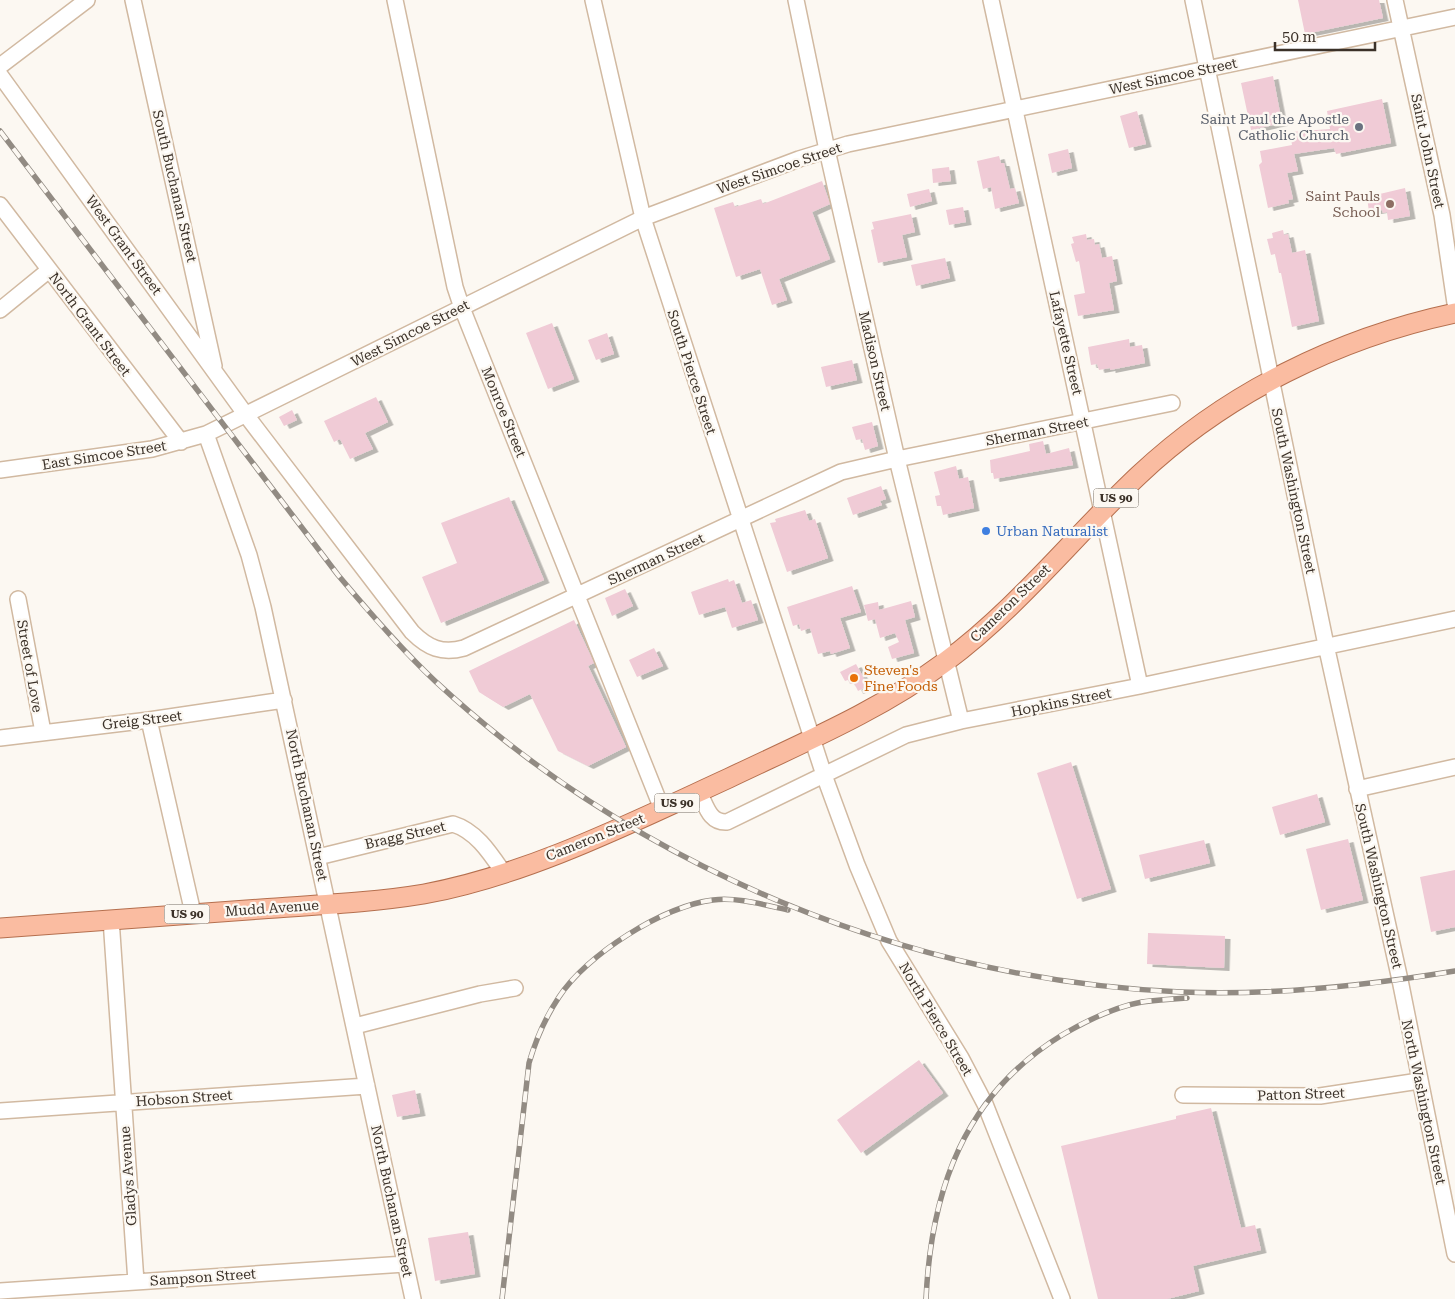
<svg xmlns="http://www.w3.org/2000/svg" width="1455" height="1299" viewBox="0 0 1455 1299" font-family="'Roboto Serif',serif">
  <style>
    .building { fill: #f0cbd6; filter: url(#shadow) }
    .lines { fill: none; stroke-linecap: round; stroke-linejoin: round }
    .minor-casing { stroke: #d1b9a1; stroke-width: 18 }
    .major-casing { stroke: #b56f4e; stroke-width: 21 }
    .minor { stroke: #fff; stroke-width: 15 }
    .major { stroke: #fabca1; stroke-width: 19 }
    .rail-casing { stroke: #928b83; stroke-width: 5.5 }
    .rail { stroke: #fcf8f2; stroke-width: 4; stroke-dasharray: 11; stroke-linecap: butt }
    .worship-dot { fill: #6b7280; stroke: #fcf8f2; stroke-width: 2 }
    .education-dot { fill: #8d6e63; stroke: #fcf8f2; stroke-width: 2 }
    .shop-dot { fill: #3f7fe0; stroke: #fcf8f2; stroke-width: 2 }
    .food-dot { fill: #e8710a; stroke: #fcf8f2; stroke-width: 2 }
    .labels { text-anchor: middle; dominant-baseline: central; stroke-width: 4.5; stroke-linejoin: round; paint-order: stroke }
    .shield { fill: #fcf8f2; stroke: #756d65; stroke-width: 1 }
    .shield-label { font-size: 12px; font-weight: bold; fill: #3b3128 }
    .street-label { font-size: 14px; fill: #3b3128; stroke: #fcf8f2 }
    .worship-label { font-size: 14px; fill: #5b616d; stroke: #fcf8f2; text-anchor: end }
    .education-label { font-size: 14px; fill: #785e54; stroke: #fcf8f2; text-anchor: end }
    .shop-label { font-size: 14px; fill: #366cbe; stroke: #fcf8f2; text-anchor: start }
    .food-label { font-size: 14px; fill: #c56008; stroke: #fcf8f2; text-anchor: start }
  </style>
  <defs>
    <filter id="shadow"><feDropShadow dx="5.5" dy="3" stdDeviation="0" flood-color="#0004"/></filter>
  </defs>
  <rect width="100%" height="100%" fill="#fcf8f2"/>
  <!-- building -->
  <path class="building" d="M1298 0H1379L1383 18 1305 34Z
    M1273 76 1282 123 1251 130 1241 83Z
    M1382 99 1391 143 1336 154 1334 148 1294 154 1298 171 1287 173 1293 199 1288 200 1289 203 1268 208 1259 165 1262 162 1260 151 1292 145 1290 132 1330 129 1327 111Z
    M1137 111 1146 144 1129 148 1120 116Z
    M1068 149 1072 168 1052 173 1048 154Z
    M999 156 1001 163H1004L1010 189 1015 188 1019 203 995 209 991 187 983 189 977 161Z
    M949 167 951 181 933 183 932 169Z
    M822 181 830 204 812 212 830 259 779 279 787 300 772 305 760 269 736 277 714 208 733 202 735 207 761 199 763 204Z
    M1405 188 1410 216 1388 220 1387 212 1383 213 1382 210 1369 212 1367 197Z
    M929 189 932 201 910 207 907 194Z
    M963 207 966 222 949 225 946 210Z
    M911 214 915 232 902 235 907 257 878 263 871 230 874 229 872 222Z
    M1283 230 1284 235 1288 234 1292 253 1305 250 1319 321 1292 327 1281 273H1279L1275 254 1271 255 1267 239 1273 238 1272 233Z
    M1086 234 1087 240 1094 239 1095 245 1099 244 1102 258 1112 256 1117 281 1109 283 1114 310 1078 316 1074 295 1085 293 1079 261 1076 262 1071 244 1074 243 1072 237Z
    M945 258 950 278 916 286 911 265Z
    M552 323 574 379 548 389 526 333Z
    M607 333 614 354 596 360 588 340Z
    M1129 339 1130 347 1142 345 1145 363 1110 370V368L1099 370 1097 364 1091 365 1088 347Z
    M852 360 857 380 826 387 821 367Z
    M376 397 388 422 365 433 373 449 350 459 340 439 334 442 324 421Z
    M292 410 297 420 284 426 279 417Z
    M872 422 878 446 865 450 862 439 856 440 852 427Z
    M1043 441 1046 454 1069 448 1073 465 994 479 993 473H991L990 460 1030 451 1029 444Z
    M956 466 959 479 968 477 974 508 943 515 941 506H937L935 496 940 495 934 472Z
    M881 486 886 499 880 501 882 505 853 515 847 498Z
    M509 497 544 580 441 623 422 577 457 563 441 523Z
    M805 510 809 521 815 519 828 558 787 572 770 523 776 522 775 519Z
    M728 579 729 582 734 580 742 603 751 600 758 620 732 628 725 607 699 615 691 592Z
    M852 586 861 612 840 618 850 648 831 654 830 651 818 654 810 628 801 631 799 624 793 626 787 607Z
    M625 589 633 606 612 616 605 598Z
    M911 601 915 617 905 620 914 653 892 659 888 647 899 642 895 633 880 638 875 619 868 621 864 605 878 602 879 610Z
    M574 620 594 663 588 666 626 747 588 766 558 751 530 694 503 707 479 692 469 671Z
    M654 648 663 666 637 677 629 660Z
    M856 664 868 686 858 691 854 683 851 684 848 680 845 681 840 672Z
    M1071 762 1111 889 1077 899 1037 773Z
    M1317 794 1325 822 1280 835 1272 807Z
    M1348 839 1363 900 1321 910 1306 849Z
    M1204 840 1210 863 1145 879 1139 855Z
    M1455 870V927L1431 932 1420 877Z
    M1148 933 1225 936 1224 968 1147 964Z
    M919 1060 943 1093 861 1153 837 1120Z
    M415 1090 420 1113 397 1117 392 1095Z
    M1211 1108 1241 1228 1255 1225 1261 1250 1193 1266 1199 1291 1167 1299H1098L1061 1146 1176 1119V1116Z
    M468 1232 475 1274 435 1281 428 1238Z"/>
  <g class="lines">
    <defs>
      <path id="minor" d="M133 0 214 366
        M395 0 455 287 462 308 662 809
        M593 0 643 218 824 775 857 865 889 941 961 1058 985 1104 1062 1299
        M796 0 827 150 897 459 961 721
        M991 0 1140 686
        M1193 0 1326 645 1400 980 1455 1254
        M1395 0 1442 215 1455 303
        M0 66 87 0
        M0 75 246 415 412 632C428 648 442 654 464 648L841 472 897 459 1172 403
        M0 205 181 442
        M0 310 49 270
        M206 434 249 555 263 607 413 1299
        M0 470 152 449 206 434 643 218 799 159 848 144 1455 17
        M18 599 43 732
        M149 720 193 913
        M0 738 149 720 284 700
        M1357 789 1455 767
        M699 792C706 805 709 823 727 822L906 735 961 721 1140 686 1455 619
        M318 857 453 824C476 831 490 853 503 872
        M111 919 136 1282
        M355 1026 480 994 515 988
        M1183 1095 1320 1096 1419 1081
        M0 1111 367 1086
        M0 1291 405 1264"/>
      <path id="major" d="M0 928C87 921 174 915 261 909 315 905 370 903 424 894 528 875 633 822 729 778 802 743 879 711 945 662 1017 609 1074 536 1139 475 1226 393 1338 338 1455 313"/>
    </defs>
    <!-- minor casing -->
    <use href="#minor" class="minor-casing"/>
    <!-- major casing -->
    <use href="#major" class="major-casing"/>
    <!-- minor -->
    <use href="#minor" class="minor"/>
    <!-- major -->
    <use href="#major" class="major"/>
    <defs>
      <path id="rail" d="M0 131 338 575C369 612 400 648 435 681 636 867 907 980 1181 992 1273 996 1364 986 1455 971
        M502 1299 529 1063C536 1039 545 1018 559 997 586 955 663 906 713 900 738 897 764 905 788 910
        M926 1299C931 1190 964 1095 1062 1035 1086 1021 1114 1007 1142 1002 1157 1000 1172 999 1187 998"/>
    </defs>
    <!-- rail casing -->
    <use href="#rail" class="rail-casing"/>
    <!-- rail -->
    <use href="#rail" class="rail"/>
  </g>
  <!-- markers -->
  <circle class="worship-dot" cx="1359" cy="127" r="5"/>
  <circle class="education-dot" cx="1390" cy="204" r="5"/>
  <circle class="shop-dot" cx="986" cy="531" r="5"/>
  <circle class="food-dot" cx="854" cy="678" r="5"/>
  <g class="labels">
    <!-- shield labels -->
    <g class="shield">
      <rect x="1093.5" y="488.5" width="45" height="19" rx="4"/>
      <rect x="654.5" y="793.5" width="45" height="19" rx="4"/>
      <rect x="164.5" y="904.5" width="45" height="19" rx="4"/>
    </g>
    <g class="shield-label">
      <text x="1116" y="498">US 90</text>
      <text x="677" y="803">US 90</text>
      <text x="187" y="914">US 90</text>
    </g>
    <!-- street labels -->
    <g class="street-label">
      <text transform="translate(1173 76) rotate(-12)">West Simcoe Street</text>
      <text transform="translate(1428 151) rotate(78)">Saint John Street</text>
      <text transform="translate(779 168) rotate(-19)">West Simcoe Street</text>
      <text transform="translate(175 186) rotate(77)">South Buchanan Street</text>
      <text transform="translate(124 245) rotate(54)">West Grant Street</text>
      <text transform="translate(90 324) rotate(53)">North Grant Street</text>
      <text transform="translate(410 333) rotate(-27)">West Simcoe Street</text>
      <text transform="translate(1066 343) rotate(77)">Lafayette Street</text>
      <text transform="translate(875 361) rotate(77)">Madison Street</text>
      <text transform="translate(692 372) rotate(72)">South Pierce Street</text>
      <text transform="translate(504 412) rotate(68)">Monroe Street</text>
      <text transform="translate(1037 431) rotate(-11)">Sherman Street</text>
      <text transform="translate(104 455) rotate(-9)">East Simcoe Street</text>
      <text transform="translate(1294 491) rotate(78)">South Washington Street</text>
      <text transform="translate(656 559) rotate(-25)">Sherman Street</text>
      <text transform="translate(1010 603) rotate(-44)">Cameron Street</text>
      <text transform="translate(30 666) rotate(80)">Street of Love</text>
      <text transform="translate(1061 702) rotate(-11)">Hopkins Street</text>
      <text transform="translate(142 720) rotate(-7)">Greig Street</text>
      <text transform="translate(307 805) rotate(78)">North Buchanan Street</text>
      <text transform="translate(405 835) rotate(-13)">Bragg Street</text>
      <text transform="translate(595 837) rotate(-22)">Cameron Street</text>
      <text transform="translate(1379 886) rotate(77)">South Washington Street</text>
      <text transform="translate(272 908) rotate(-4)">Mudd Avenue</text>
      <text transform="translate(936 1019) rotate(59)">North Pierce Street</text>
      <text transform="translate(1301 1094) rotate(-2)">Patton Street</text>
      <text transform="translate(184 1098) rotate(-4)">Hobson Street</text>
      <text transform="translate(1424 1102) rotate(78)">North Washington Street</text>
      <text transform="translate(128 1176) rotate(-94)">Gladys Avenue</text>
      <text transform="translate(392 1201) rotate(78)">North Buchanan Street</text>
      <text transform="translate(203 1277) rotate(-4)">Sampson Street</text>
    </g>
    <!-- worship labels -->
    <g class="worship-label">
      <text x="1349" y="119">Saint Paul the Apostle<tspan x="1349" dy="16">Catholic Church</tspan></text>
    </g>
    <!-- education labels -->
    <g class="education-label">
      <text x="1380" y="196">Saint Pauls<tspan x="1380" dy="16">School</tspan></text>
    </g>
    <!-- shop labels -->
    <g class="shop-label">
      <text x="996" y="531">Urban Naturalist</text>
    </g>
    <!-- food labels -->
    <g class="food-label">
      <text x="864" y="670">Steven's<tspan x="864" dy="16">Fine Foods</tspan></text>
    </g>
  </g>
  <!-- scale -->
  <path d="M1275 42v8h100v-8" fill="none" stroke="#3b3128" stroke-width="2.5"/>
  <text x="1282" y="42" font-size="15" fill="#3b3128" stroke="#fcf8f2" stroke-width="4" paint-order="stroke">50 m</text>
</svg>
